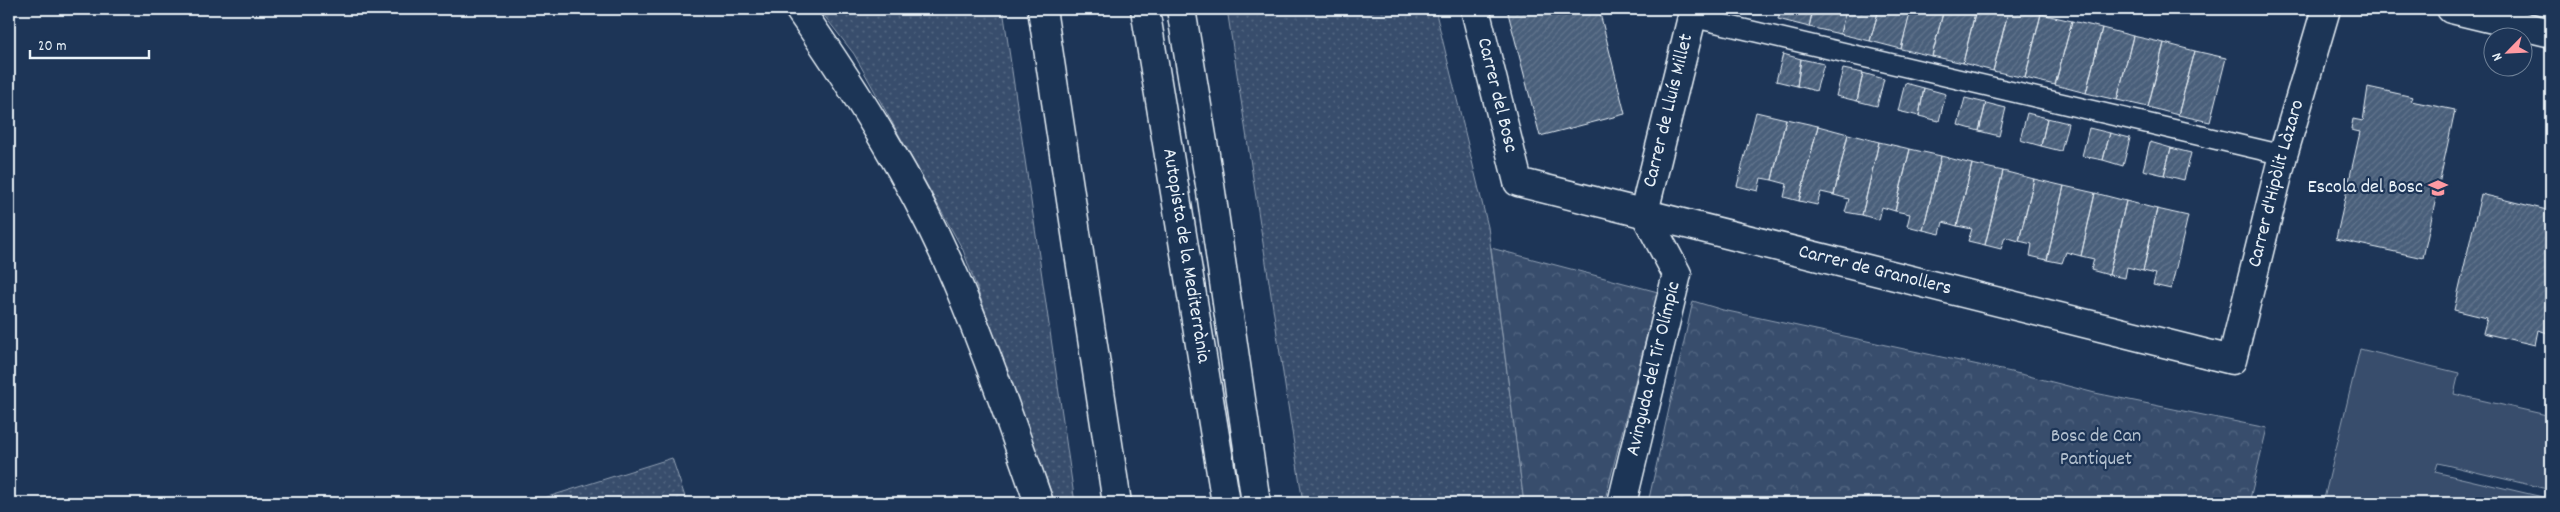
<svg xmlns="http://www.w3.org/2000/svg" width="2560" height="512" viewBox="0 0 2560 512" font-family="Dekko,sans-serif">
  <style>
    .grass { fill: url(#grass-dots); stroke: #909fb2 }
    .forest { fill: url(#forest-crowns); stroke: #909fb2 }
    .garden { fill: #374d6c; stroke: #909fb2 }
    .building { fill: url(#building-hatch); stroke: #e8f1f8 }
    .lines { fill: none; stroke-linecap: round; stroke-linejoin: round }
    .lane-casing { stroke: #e8f1f8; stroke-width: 22 }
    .street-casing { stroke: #e8f1f8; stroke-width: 31 }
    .highway-casing { stroke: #e8f1f8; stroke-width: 31 }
    .lane { stroke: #1d3557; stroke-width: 19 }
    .street { stroke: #1d3557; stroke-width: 28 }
    .highway { stroke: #1d3557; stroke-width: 28 }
    .labels { text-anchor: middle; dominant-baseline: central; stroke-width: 4.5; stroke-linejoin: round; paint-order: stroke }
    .street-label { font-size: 20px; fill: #e8f1f8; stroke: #1d3557 }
    .poi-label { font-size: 20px; fill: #e8f1f8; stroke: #1d3557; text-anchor: end }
    .park-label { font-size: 20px; fill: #b3c0ce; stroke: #1d3557 }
  </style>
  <defs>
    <pattern id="grass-dots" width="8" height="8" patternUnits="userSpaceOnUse" patternTransform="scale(1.25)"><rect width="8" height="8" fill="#374d6c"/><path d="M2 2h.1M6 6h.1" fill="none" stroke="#546782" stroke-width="1.8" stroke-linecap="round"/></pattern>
    <pattern id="forest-crowns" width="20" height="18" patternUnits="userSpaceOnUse" patternTransform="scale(1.25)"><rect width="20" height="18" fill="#374d6c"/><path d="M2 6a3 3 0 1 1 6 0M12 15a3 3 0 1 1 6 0" fill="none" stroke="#546782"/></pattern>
    <pattern id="building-hatch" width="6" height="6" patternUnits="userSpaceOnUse" patternTransform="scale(1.25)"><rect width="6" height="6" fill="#495e7a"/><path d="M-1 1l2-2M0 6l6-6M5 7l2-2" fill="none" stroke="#63768e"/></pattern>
  </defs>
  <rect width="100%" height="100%" fill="#1d3557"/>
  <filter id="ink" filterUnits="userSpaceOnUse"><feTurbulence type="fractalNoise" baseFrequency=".02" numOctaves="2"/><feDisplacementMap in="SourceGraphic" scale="10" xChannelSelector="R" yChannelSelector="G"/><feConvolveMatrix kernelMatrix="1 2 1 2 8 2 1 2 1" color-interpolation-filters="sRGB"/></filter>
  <g filter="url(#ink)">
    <!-- grass -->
    <path class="grass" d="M819 9H1003L1075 503H1055L963 250 854 54Z
      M1227 9H1435L1488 227 1524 503H1303Z
      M672 458 687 503H539L538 500Z"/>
    <!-- forest -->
    <path class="forest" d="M1491 248 1658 292 1604 503H1524Z
      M1693 301 1723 310 2025 375 2095 393 2267 428 2249 503H1648Z"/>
    <!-- garden -->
    <path class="garden" d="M2360 349 2459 373 2454 394 2551 416V490L2438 463 2435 472 2551 499V503H2323Z"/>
    <!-- building -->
    <path class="building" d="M1507 9H1599L1625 114 1540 136Z
      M1781 9H1813L1809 27 1778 19Z
      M1813 9H1846L1840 34 1809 27Z
      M1846 9H1879L1870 41 1840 34Z
      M1879 9H1911L1901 49 1870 41Z
      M1911 9H1944L1932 56 1901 49Z
      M1944 9H1976L1963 63 1932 56Z
      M1976 9H2009L1993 71 1963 63Z
      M2009 9H2021L2041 14 2025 78 1993 71Z
      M2041 14 2072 21 2055 85 2025 78Z
      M2072 21 2102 28 2086 93 2055 85Z
      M2102 28 2133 36 2117 100 2086 93Z
      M2133 36 2164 43 2148 107 2117 100Z
      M2164 43 2195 51 2178 115 2148 107Z
      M2195 51 2226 58 2210 122 2178 115Z
      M1783 54 1801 59 1797 86 1776 81Z
      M1801 59 1824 64 1816 91 1797 86Z
      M1843 69 1863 73 1857 101 1836 96Z
      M1863 73 1884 79 1877 106 1857 101Z
      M1905 83 1924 88 1919 116 1898 111Z
      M2368 87 2413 97 2411 101 2455 110 2423 258 2336 239 2360 132 2351 130 2353 119 2363 121Z
      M1924 88 1946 94 1939 121 1919 116Z
      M1965 98 1986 103 1979 131 1958 125Z
      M1986 103 2006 108 1999 136 1979 131Z
      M1756 112 1786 119 1772 180 1761 178 1758 191 1737 186Z
      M2027 113 2047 118 2041 146 2020 140Z
      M2047 118 2068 123 2061 151 2041 146Z
      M1786 119 1818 126 1799 201 1784 197 1787 184 1772 180Z
      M1818 126 1848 134 1834 195 1821 192 1817 205 1799 201Z
      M2089 128 2110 133 2103 160 2082 156Z
      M2110 133 2130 138 2123 166 2103 160Z
      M1848 134 1879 142 1862 215 1845 212 1849 199 1834 195Z
      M1879 142 1910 149 1895 211 1882 207 1879 220 1862 215Z
      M2150 142 2171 148 2164 175 2143 170Z
      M2171 148 2191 153 2184 180 2164 175Z
      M1910 149 1941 156 1923 230 1907 226 1910 214 1895 211Z
      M1941 156 1972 164 1957 226 1943 222 1940 234 1923 230Z
      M1972 164 2003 171 1985 245 1968 241 1972 229 1957 226Z
      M2003 171 2034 179 2019 241 2005 237 2001 249 1985 245Z
      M2034 179 2064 186 2047 260 2030 256 2032 244 2019 241Z
      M2064 186 2095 193 2081 256 2066 252 2062 263 2047 260Z
      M2095 193 2126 201 2109 275 2091 270 2094 259 2081 256Z
      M2481 194 2551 211V334L2538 330 2535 345 2483 333 2487 318 2454 310Z
      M2126 201 2157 209 2143 271 2127 267 2125 278 2109 275Z
      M2157 209 2188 216 2171 289 2153 285 2156 274 2143 271Z"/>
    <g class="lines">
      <defs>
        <path id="lane" d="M1692 17 2283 155"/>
        <g id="street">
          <path id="s1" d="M1475 9 1518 182 2232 360 2283 155 2326 9"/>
          <path d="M2451 9 2551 33"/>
          <path id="s2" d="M1622 503 1677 274 1644 212 1694 9"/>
        </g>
        <g id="highway">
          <path d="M799 9C858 94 915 184 956 280 987 353 1013 428 1039 503"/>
          <path d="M1042 9 1117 503"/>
          <path id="s3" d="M1145 9 1226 503"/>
          <path d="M1181 9 1210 185 1256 503"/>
        </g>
      </defs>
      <!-- lane casing -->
      <use href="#lane" class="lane-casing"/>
      <!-- street casing -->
      <use href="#street" class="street-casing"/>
      <!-- highway casing -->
      <use href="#highway" class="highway-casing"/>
      <!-- lane -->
      <use href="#lane" class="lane"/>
      <!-- street -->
      <use href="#street" class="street"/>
      <!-- highway -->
      <use href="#highway" class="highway"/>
    </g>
  </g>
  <!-- icons -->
  <defs>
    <symbol id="school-bare" viewBox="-9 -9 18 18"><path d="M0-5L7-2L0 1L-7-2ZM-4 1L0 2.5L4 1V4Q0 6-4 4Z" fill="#ff9aa2" stroke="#1d3557" stroke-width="2.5" paint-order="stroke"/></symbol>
  </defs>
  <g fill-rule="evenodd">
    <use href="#school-bare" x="2424" y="174" width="28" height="28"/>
  </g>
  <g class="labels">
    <!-- street labels -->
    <g class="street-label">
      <text stroke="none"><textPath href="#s1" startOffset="89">Carrer del Bosc</textPath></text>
      <text stroke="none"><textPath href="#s2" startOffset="410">Carrer de Lluís Millet</textPath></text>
      <text stroke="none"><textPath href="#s1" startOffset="1096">Carrer d'Hipòlit Làzaro</textPath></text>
      <text stroke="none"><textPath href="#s3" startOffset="250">Autopista de la Mediterrània</textPath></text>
      <text stroke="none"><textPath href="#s1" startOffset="546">Carrer de Granollers</textPath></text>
      <text stroke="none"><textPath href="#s2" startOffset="138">Avinguda del Tir Olímpic</textPath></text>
    </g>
    <!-- poi labels -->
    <g class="poi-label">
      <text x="2423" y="188">Escola del Bosc</text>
    </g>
    <!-- park labels -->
    <g class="park-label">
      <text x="2096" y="437">Bosc de Can<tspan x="2096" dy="23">Pantiquet</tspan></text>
    </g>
  </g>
  <!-- margin -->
  <rect width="2560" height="512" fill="none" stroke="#1d3557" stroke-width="30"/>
  <rect x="15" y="15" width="2530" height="482" fill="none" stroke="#e8f1f8" stroke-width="2" filter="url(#ink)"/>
  <!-- north arrow -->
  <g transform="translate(2508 52) rotate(246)"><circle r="24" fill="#1d3557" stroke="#6e8097"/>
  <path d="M0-4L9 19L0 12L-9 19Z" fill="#ff9aa2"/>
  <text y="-8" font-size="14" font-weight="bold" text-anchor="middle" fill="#e8f1f8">N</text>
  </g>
  <!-- scale -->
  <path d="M30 50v8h119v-8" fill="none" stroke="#e8f1f8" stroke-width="2.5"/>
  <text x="38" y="50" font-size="15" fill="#e8f1f8" stroke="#1d3557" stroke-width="4" paint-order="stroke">20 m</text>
</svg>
